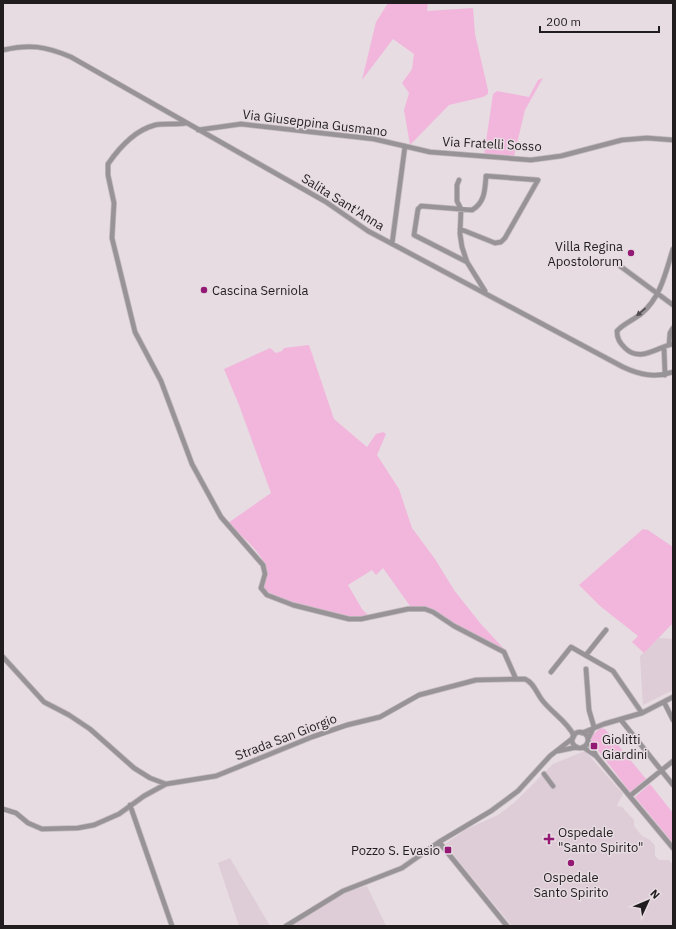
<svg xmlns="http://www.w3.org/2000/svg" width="676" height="929" viewBox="0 0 676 929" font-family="'IBM Plex Sans',sans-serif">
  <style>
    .built { fill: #deccd6 }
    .green { fill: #f2b6dc }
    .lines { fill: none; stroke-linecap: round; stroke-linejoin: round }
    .minor-casing { stroke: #c3babf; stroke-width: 6 }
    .minor { stroke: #989396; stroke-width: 4.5 }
    .oneway { fill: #514c4f }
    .poi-dot { fill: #931975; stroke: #e7dce2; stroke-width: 1.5 }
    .labels { text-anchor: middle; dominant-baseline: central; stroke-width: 3; stroke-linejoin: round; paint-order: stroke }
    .street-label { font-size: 13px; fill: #211d1f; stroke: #e7dce2 }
    .poi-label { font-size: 13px; fill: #211d1f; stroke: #e7dce2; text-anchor: start }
  </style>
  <rect width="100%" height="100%" fill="#e7dce2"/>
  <!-- built -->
  <path class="built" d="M659 638 673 639V690L643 705 640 656Z
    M585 751 623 794 617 805 619 807 621 806 634 820V826L642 836 650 840 655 846V856L659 860H669L673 865V926H512L445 844 465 830 498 815 514 803 553 764Z
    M230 858 270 926H239L218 863Z
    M367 886 386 926H291L346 892Z"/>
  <!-- green -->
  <path class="green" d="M388 3H428L427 11 473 8 475 34 488 90V94L483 97 449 105 410 145 404 110 409 93 402 83 412 69 414 54 393 39 362 80 376 22Z
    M543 78 525 110 514 156 484 155 493 94 497 91 529 97 538 80Z
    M309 345 334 419 367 447 376 434 383 432 386 434 377 455 399 489 412 528 435 559 454 590 480 623 506 651 454 624 434 610 410 606 383 568 376 575 372 570 348 585 362 609 369 616C362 616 354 617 347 616 329 614 273 601 263 587 264 581 268 574 266 568 261 550 240 536 228 523L271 493 239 405 224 369 270 348 276 353 282 351 284 348Z
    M643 529 648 530 673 547V623L644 653 632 642 638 636 600 606 579 585Z
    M600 728 605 729 646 779 630 792 591 741 592 736Z
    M650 784 673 813V843L635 797Z"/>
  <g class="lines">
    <defs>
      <path id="minor" d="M3 50C30 44 45 46 71 57L326 202 368 231 623 367C640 375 655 378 673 372
        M186 123C176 125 165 123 155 125 136 130 119 148 108 164V175L114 203 112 238 135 332 161 381 192 464 221 517 263 565 265 574 261 588 267 595 293 605 349 619H361L408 609H425L433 612 454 626 504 652 516 679
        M198 130 241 124 374 139 430 152 531 160 561 156 622 140 647 138 673 140
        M459 180 457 185V201L461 209 460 234 462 247 467 262 485 291
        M460 229 495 243 501 242 505 238 538 180 486 176C485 189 485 203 472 210L421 206 418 209 414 235 467 262
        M392 244 405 146
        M673 249C666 271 661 297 642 313 634 320 624 323 617 331 617 339 620 343 625 348 640 363 657 347 673 344
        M616 263 673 305
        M669 345 670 333 673 328
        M664 347 665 375
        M586 655 606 630
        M3 657 44 702 69 715 90 729 134 768 150 778 166 784
        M586 669 589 710 594 727
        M551 672 571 647 613 671 642 713
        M664 702 673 720
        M621 720 673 785
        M572 740a8 8 0 1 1 16 0a8 8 0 1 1-16 0Z
        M582 733 604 724 642 713 673 697
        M588 739 594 727
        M588 741 597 757 673 848
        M583 747 596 756
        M558 751 577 747
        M544 774 553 786
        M631 795 673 761
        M130 805 172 926
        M3 809 16 813 28 823 42 829 78 828 94 825 119 814 144 796 166 784 216 776 312 737 347 725 380 717 419 695 476 680 525 679C534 683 536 692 542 700 552 713 568 722 574 736
        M439 842 507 926
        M286 926 343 891 402 868 439 842 491 811 518 791 550 756 573 738"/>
    </defs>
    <!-- minor casing -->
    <use href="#minor" class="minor-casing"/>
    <!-- minor -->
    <use href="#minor" class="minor"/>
  </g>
  <!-- one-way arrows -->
  <defs><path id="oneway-solid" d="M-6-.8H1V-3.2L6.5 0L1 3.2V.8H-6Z"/></defs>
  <use class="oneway" href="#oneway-solid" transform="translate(641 312) rotate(139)"/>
  <!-- markers -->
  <g class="poi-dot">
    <circle cx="631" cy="253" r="4"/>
    <circle cx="204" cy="290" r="4"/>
    <rect x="590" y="742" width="8" height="8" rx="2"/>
    <path d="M547 833h4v4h4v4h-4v4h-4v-4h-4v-4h4z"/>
    <rect x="444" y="846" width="8" height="8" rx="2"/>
    <circle cx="571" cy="863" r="4"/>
  </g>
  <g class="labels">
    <!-- street labels -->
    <g class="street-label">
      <text transform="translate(315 123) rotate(7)">Via Giuseppina Gusmano</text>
      <text transform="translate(492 144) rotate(3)">Via Fratelli Sosso</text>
      <text transform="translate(343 202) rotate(32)">Salita Sant'Anna</text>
      <text transform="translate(286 737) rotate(-21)">Strada San Giorgio</text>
    </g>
    <!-- poi labels -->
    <g class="poi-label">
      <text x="623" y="246" text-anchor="end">Villa Regina<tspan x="623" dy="15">Apostolorum</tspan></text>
      <text x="212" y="290">Cascina Serniola</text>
      <text x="602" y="739">Giolitti<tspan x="602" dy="15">Giardini</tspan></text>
      <text x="558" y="832">Ospedale<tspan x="558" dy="15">"Santo Spirito"</tspan></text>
      <text x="440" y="850" text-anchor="end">Pozzo S. Evasio</text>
      <text x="571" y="877" text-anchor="middle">Ospedale<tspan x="571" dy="15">Santo Spirito</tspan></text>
    </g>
  </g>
  <!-- border -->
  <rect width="676" height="929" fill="none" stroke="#211d1f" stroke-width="8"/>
  <!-- north arrow -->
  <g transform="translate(648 901) rotate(46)" stroke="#e7dce2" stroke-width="3" paint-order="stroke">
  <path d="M0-3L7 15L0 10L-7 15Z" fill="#211d1f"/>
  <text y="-6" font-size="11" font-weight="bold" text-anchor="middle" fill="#211d1f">N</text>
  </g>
  <!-- scale -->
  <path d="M540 26v6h119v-6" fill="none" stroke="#211d1f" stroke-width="2"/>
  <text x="546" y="26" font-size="12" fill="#211d1f" stroke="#e7dce2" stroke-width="3" paint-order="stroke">200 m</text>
</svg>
